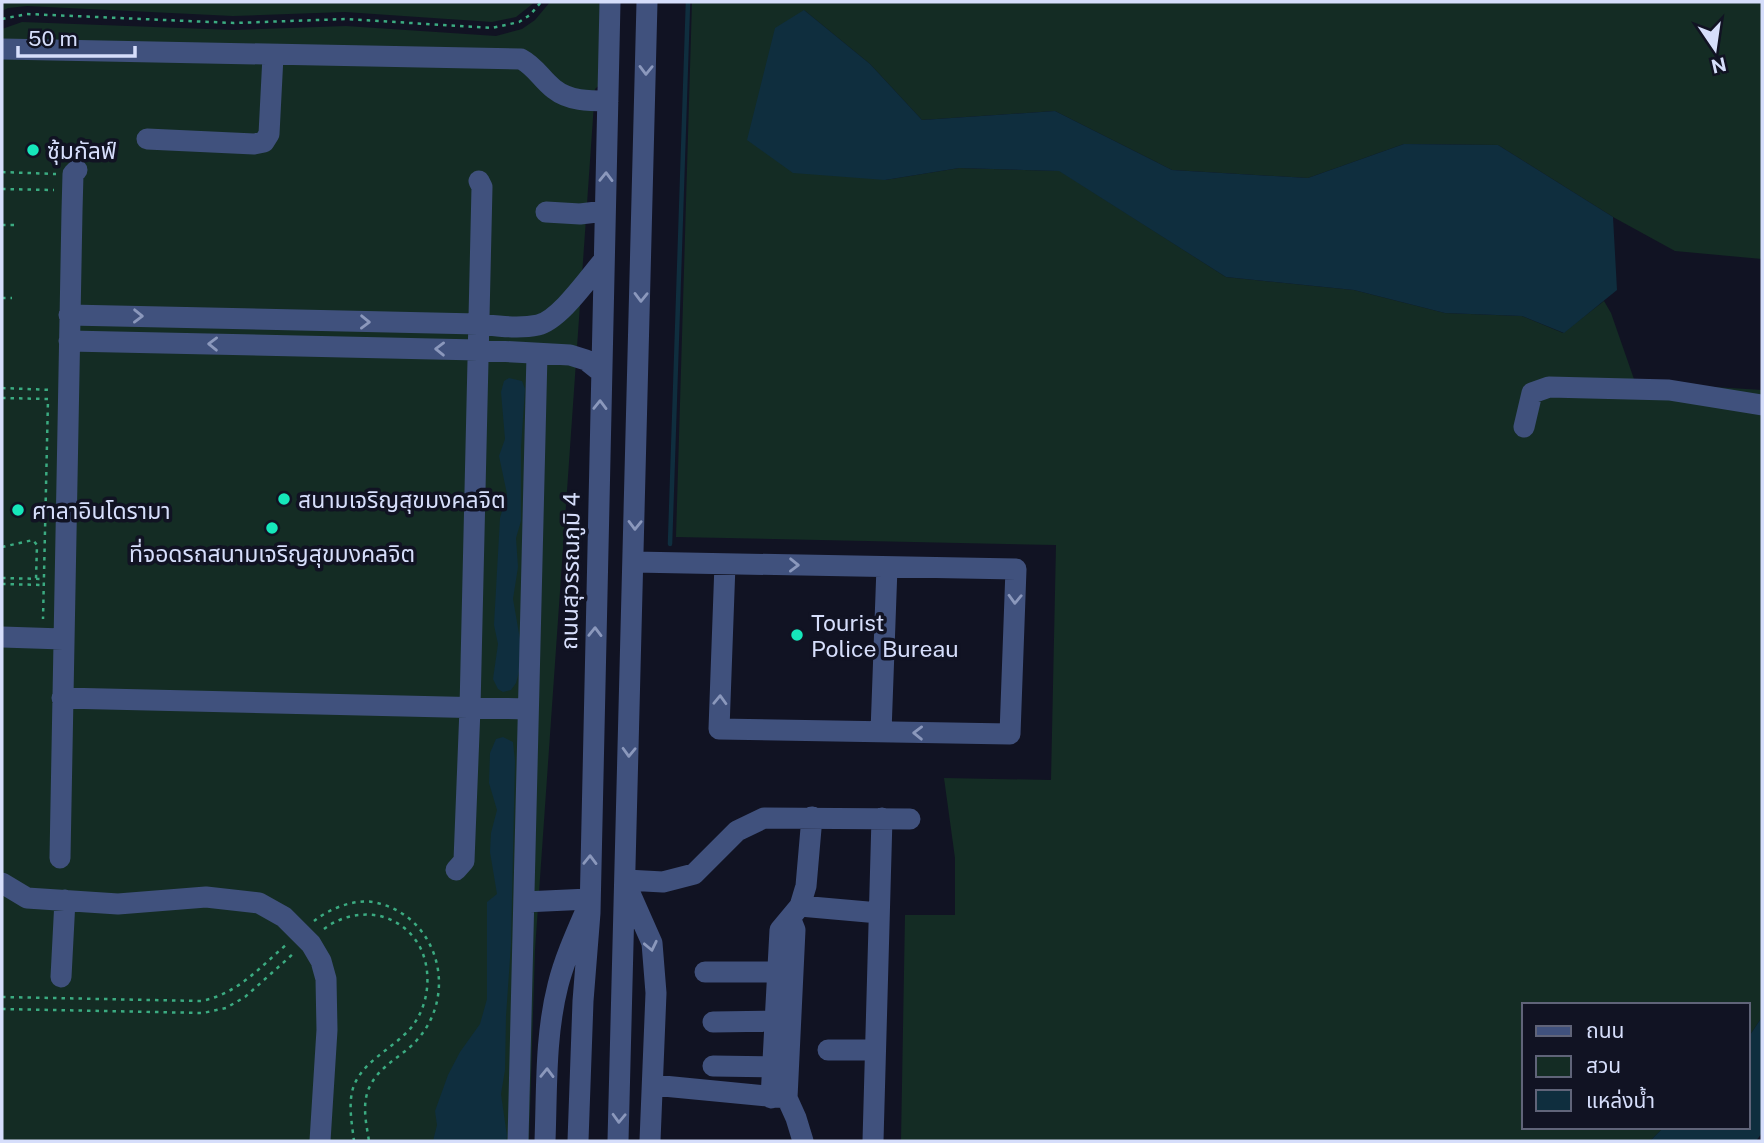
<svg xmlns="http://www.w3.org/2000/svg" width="1764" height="1143" viewBox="0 0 1764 1143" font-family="'Public Sans','Noto Sans Thai',sans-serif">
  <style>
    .green { fill: #142c24 }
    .water { fill: #0f2e3e }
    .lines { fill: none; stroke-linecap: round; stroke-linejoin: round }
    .stream { stroke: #0f2e3e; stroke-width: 4.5 }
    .path { stroke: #3bab81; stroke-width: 2.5; stroke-dasharray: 3.5 5; stroke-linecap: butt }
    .minor { stroke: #40517d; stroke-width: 21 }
    .oneway { stroke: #8b98bc }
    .poi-dot { fill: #16e7bb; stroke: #111323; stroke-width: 2.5 }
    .labels { text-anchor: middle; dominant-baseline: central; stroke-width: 7; stroke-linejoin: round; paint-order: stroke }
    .poi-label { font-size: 23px; fill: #d6defb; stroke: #111323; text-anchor: start }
    .street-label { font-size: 23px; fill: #d6defb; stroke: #111323 }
  </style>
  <rect width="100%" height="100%" fill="#111323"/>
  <!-- green -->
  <path class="green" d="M2 2H535L516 17 492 22 345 12 233 16 27 6 8 8 2 11Z
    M550 2H606L605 80 595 89 535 950 529 1141H2V29L22 22 234 30 346 26 496 36 522 29 535 20Z
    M692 2H1762V259L1675 251 1613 217 1498 145 1404 144 1308 178 1172 170 1055 111 922 120 870 64 804 10 885 180 959 168 1060 171 1226 277 1354 290 1445 313 1522 316 1563 333 1604 301 1611 313 1635 382 1762 390V1017L1748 1038V1005H1524V1127H1664L1650 1141H901L905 915H955V858L944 778 1051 780 1056 545 676 537Z"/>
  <!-- water -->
  <path class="water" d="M804 10 870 64 922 120 1055 111 1172 170 1308 178 1404 144 1498 145 1613 217 1617 290 1564 333 1522 316 1445 313 1354 290 1226 277 1059 171 959 168 885 180 793 173 747 140 775 28Z
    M509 378 522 381 525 389 521 448V521L516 538 518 567 513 599 521 645 519 672 516 683 511 690 503 692 498 689 493 679 498 644 494 625 500 518 507 494 499 456 505 439 501 392 504 381Z
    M503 737 513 742 515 761 511 944 506 1016 505 1070 501 1094 507 1136 506 1141H433L437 1125 435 1111 448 1075 460 1052 480 1024 487 999V902L497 894 490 852 491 833 497 810 489 783 490 753 496 739Z
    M1762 1017V1133L1756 1141H1650L1664 1127H1748V1038Z"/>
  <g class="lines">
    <!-- stream -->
    <path class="stream" d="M670 544 688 2"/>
    <!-- path -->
    <path class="path" d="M2 19 27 14 234 23 346 19 492 28 519 22 530 15 541 2
      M2 172 56 174
      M2 189 54 190
      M2 225H16
      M2 298H12
      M2 388 52 390
      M2 398 48 399 43 619
      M2 547 33 540 37 545 36 579
      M2 578 44 579
      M2 584 44 585
      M314 921C329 909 353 899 373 902 437 914 460 992 417 1040 403 1056 382 1064 371 1084 361 1102 366 1122 369 1141
      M324 929C338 918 356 913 374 915 393 917 411 930 420 947 434 975 428 1014 404 1035 387 1051 365 1062 355 1083 347 1100 352 1124 354 1141
      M2 997 201 1001C238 994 260 967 287 944
      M2 1009 203 1013 226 1008 245 997 294 953"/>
    <!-- minor -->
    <path class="minor" d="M2 49 521 59C536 67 541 79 554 89 569 101 589 101 608 101
      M147 139 254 144 264 142 269 134 273 56
      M546 212 580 214 605 211
      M69 315 478 324C498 326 519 329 538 325 560 320 589 277 604 260
      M69 341 478 350 570 355 586 360 601 372
      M1524 427 1532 393 1549 387 1669 390 1762 405
      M634 562 1016 569 1010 734 719 729 725 564
      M2 637 63 639
      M62 698 528 709
      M881 732 887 567
      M60 858 72 211 73 174 77 170
      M456 870 464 861 470 708 482 187 479 181
      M626 880 663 882 694 874 737 831 764 818 910 819
      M2 883 27 898 118 904 206 897 259 903 284 917 311 944 321 961 326 979 327 1030 320 1141
      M629 891 652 943 656 993 650 1141
      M524 902 589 899
      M800 906 879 913
      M705 972H777
      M61 977 65 900
      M713 1022 788 1021
      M828 1050H875
      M713 1066 785 1067
      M653 1085 787 1098 795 930 791 920
      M771 1098 780 930 800 906 806 886 812 817
      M787 1098 796 1118 803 1141
      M518 1141 537 354
      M545 1141C547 1089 545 1036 558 985 564 961 574 938 584 915
      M578 1141 583 1001 590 913 610 2
      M618 1141 647 2
      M873 1141 882 818"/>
  </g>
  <!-- one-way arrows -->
  <defs><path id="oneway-chevron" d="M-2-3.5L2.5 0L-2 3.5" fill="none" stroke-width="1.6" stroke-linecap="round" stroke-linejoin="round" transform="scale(1.75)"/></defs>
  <g class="oneway">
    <use href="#oneway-chevron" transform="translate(646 70) rotate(91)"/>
    <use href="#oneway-chevron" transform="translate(606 177) rotate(-89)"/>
    <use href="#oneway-chevron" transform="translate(641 297) rotate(91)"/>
    <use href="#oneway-chevron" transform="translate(138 316) rotate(1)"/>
    <use href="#oneway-chevron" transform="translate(365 322) rotate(1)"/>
    <use href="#oneway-chevron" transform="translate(213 344) rotate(-179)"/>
    <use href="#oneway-chevron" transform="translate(440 349) rotate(-179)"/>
    <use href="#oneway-chevron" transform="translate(600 405) rotate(-89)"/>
    <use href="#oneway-chevron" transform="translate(635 525) rotate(91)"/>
    <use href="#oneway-chevron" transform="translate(794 565) rotate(1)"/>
    <use href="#oneway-chevron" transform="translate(1015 599) rotate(92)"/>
    <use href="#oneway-chevron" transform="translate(595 632) rotate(-89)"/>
    <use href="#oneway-chevron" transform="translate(720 700) rotate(-88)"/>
    <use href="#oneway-chevron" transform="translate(918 733) rotate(-179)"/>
    <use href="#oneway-chevron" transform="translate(629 752) rotate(92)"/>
    <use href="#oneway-chevron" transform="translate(590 860) rotate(-89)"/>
    <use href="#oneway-chevron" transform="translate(651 946) rotate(78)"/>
    <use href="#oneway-chevron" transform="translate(547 1073) rotate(-89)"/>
    <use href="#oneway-chevron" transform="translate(619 1118) rotate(92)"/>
  </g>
  <!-- markers -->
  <g class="poi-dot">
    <circle cx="33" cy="150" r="7"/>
    <circle cx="284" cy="499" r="7"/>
    <circle cx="18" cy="510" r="7"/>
    <circle cx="272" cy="528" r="7"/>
    <circle cx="797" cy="635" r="7"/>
  </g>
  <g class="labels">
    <!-- poi labels -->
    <g class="poi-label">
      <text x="47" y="150">ซุ้มกัลฟ์</text>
      <text x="298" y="499">สนามเจริญสุขมงคลจิต</text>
      <text x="32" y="510">ศาลาอินโดรามา</text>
      <text x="272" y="553" text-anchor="middle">ที่จอดรถสนามเจริญสุขมงคลจิต</text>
      <text x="811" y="622">Tourist<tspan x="811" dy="26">Police Bureau</tspan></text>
    </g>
    <!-- street labels -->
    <g class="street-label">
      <text transform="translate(570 571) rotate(-89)">ถนนสุวรรณภูมิ 4</text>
    </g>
  </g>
  <!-- border -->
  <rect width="1764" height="1143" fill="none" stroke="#d6defb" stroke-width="7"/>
  <!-- legend -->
  <rect x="1522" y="1003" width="228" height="126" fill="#111323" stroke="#606479" stroke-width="2"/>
  <rect x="1536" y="1026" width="35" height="10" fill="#40517d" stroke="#606479" stroke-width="2"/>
  <text x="1586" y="1038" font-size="21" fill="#d6defb">ถนน</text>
  <rect x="1536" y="1056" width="35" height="21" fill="#142c24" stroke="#606479" stroke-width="2"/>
  <text x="1586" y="1073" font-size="21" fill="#d6defb">สวน</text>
  <rect x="1536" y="1090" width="35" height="21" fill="#0f2e3e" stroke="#606479" stroke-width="2"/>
  <text x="1586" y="1108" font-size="21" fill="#d6defb">แหล่งน้ำ</text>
  <!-- north arrow -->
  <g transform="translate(1715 49) rotate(167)" stroke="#111323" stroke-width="5" paint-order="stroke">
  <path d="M0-5L12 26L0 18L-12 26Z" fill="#d6defb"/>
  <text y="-10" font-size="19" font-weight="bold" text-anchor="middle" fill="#d6defb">N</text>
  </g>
  <!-- scale -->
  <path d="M18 46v10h117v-10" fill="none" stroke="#d6defb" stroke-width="3.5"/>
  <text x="28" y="46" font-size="21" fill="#d6defb" stroke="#111323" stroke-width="5" paint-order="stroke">50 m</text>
</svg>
